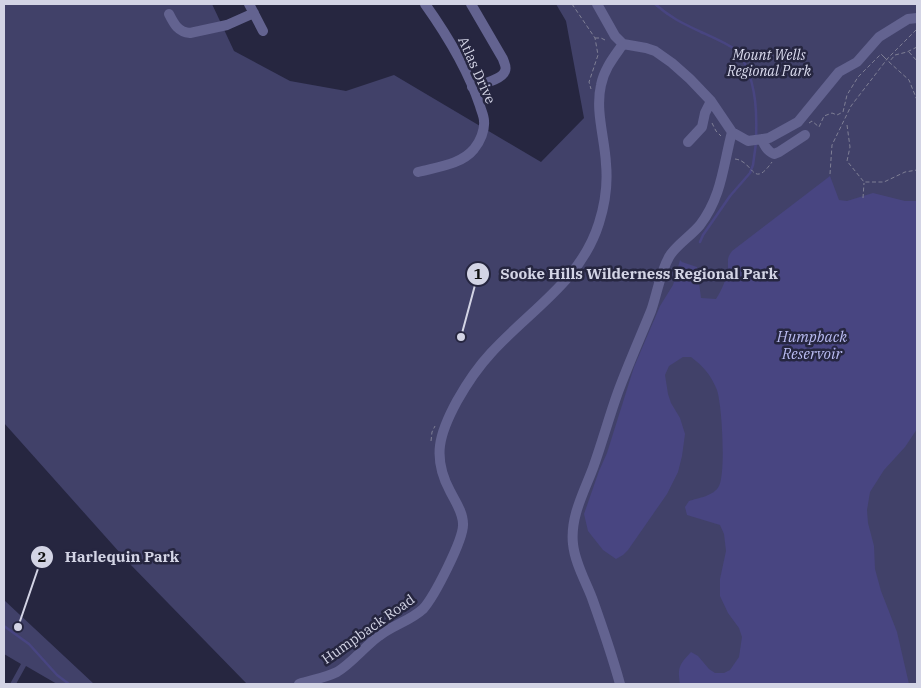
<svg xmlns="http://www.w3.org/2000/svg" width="921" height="688" viewBox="0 0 921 688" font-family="'IBM Plex Serif',serif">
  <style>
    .green { fill: #414169 }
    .water { fill: #484581 }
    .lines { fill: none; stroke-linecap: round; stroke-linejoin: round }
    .stream { stroke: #484581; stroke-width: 2.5 }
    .path { stroke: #7f7f95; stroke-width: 1; stroke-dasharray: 4 2.5; stroke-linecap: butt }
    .minor { stroke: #636390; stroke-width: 10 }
    .path-bridge { stroke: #7f7f95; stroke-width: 1; stroke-dasharray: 4 2.5; stroke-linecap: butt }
    .labels { text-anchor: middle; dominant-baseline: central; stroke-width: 5; stroke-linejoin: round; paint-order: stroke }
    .park-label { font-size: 14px; font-style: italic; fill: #dcddf0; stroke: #262640 }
    .street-label { font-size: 14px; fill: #d3d4e5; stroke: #262640 }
    .water-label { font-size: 15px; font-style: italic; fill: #b9bbf1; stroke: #262640 }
    .leader { fill: none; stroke: #d3d4e5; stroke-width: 2 }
    .callout-dot { fill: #d3d4e5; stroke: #262640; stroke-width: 2 }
    .mark-label { font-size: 15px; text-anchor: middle; font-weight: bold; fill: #111 }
    .callout-label { font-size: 15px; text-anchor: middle; font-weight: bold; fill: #d3d4e5; stroke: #262640; stroke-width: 5; stroke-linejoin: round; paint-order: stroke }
  </style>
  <rect width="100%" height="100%" fill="#262640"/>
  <!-- green -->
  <path class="green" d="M4 4H212L234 51 290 81 346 91 394 75 541 162 584 118 566 21 556 4H917V684H247L129 563 4 423Z
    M4 600 94 684H57L26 666 16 684H10L21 664 4 654Z"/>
  <!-- water -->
  <path class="water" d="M830 176 839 200 847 201 873 193 905 201H917V429L905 447 884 470 870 492 867 510 868 523 874 546 875 569 881 591 897 632 909 684H680C677 667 680 664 691 652L698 656 709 669 715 673H724L730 670 739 657 742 637 739 628 728 613 720 596V579L726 551 724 534 720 525 687 515 685 507 689 501C698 498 714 496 719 486 726 472 722 405 717 390 711 375 703 366 691 357H683L669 366 665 375 668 394 671 403 680 418 685 434 682 456 678 472 667 494 628 550 623 555 616 559 603 550 588 531 584 514 599 471 607 453 634 367 660 306 673 285 680 260 682 262 697 267 701 298 716 299C722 290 727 278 728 267 728 259 727 258 732 251Z"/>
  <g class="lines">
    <!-- stream -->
    <path class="stream" d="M655 4C671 18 682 23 701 32 712 37 726 43 736 50 741 54 743 60 746 66 756 89 757 113 756 138
      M700 242 703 235 730 196 750 173 753 165 756 143
      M4 626 29 644 57 675 69 684"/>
    <!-- path -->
    <path class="path" d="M572 4 595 38 598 55 589 82 591 89
      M595 38H601L605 40
      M917 47 907 52 895 55 889 62 909 80 917 100
      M909 52 917 61
      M712 123 716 131 721 136
      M809 123 812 121 819 127 824 116 832 113 837 115 843 112 847 95 858 77 881 54 884 57
      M847 125 850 147 847 161 864 182H884L905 172 917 170
      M735 159C754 161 752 190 772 162
      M830 174 832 145 851 106 888 58 917 29
      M863 198 864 183
      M431 441 432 432 435 426"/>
    <!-- minor -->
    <path class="minor" d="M249 4 263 31
      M471 4 503 59C504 63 507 67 505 71 502 80 481 84 472 87
      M597 4 615 36 623 44
      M169 14C174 24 178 32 190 33L227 25 254 13
      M623 44 646 48 655 51 672 63 690 79 711 101 732 132 748 141 769 138 798 122 839 72 857 62 879 37 908 19 917 18
      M762 139C764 146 767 151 774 154L779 152 805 135
      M688 142 702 127 705 113 711 101
      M418 172C436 167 461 165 474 149 480 142 485 130 484 121 484 116 481 110 480 106 468 69 447 35 425 4
      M299 684C311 680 325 678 337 672 351 664 365 646 379 636 393 625 410 621 423 609 434 597 464 539 463 524 463 512 455 501 450 491 432 457 439 434 457 401 466 385 478 367 491 353 530 310 581 281 599 223 605 204 608 185 606 164 605 139 595 111 601 85 604 69 614 57 623 44
      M620 684C612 655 602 626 592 598 585 580 575 563 573 544 570 517 584 492 593 468 602 443 609 417 618 392 628 365 640 338 651 311 657 294 660 273 669 257 675 246 691 236 700 225 722 196 723 166 732 132"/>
    <!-- path-bridge -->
    <path class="path-bridge" d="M884 57 889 62"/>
  </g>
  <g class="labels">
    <!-- park labels -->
    <g class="park-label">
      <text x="769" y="55">Mount Wells<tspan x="769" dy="16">Regional Park</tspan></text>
    </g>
    <!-- street labels -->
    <g class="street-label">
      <text transform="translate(477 70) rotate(66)">Atlas Drive</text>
      <text transform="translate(368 629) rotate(-35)">Humpback Road</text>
    </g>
    <!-- water labels -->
    <g class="water-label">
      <text x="812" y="336">Humpback<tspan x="812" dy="17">Reservoir</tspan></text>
    </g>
  </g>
  <!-- callouts -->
  <path class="leader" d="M461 337L478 274M18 627L42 557"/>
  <g class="callout-dot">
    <circle cx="461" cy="337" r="5"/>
    <circle cx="18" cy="627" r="5"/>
    <circle cx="478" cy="274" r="12"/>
    <circle cx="42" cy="557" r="12"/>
  </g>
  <g class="mark-label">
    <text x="478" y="279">1</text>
    <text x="42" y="562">2</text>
  </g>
  <g class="callout-label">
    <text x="639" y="279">Sooke Hills Wilderness Regional Park</text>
    <text x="122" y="562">Harlequin Park</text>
  </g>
  <!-- border -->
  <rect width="921" height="688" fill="none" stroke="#d3d4e5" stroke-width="10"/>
</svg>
